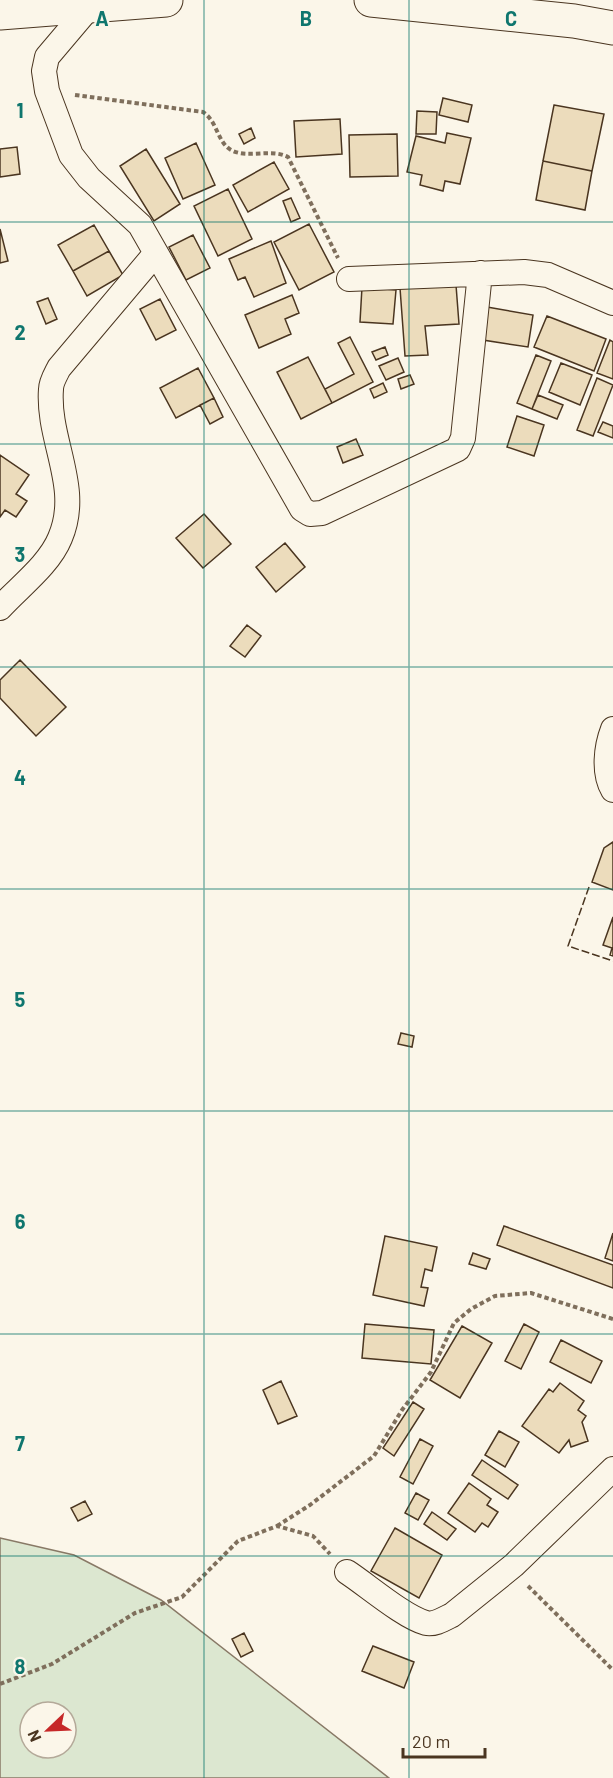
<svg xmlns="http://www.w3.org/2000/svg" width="613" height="1778" viewBox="0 0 613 1778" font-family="Barlow,sans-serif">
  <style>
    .green { fill: #dce7d0; stroke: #887966; stroke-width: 1.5; fill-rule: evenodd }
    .building { fill: #ecdcbc; stroke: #4a3520; stroke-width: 1.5 }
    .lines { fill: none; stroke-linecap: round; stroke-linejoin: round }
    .street-casing { stroke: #4a3520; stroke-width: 26 }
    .highway-casing { stroke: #4a3520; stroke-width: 35 }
    .path { stroke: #7f6f5c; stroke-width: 4; stroke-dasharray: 4.5 3; stroke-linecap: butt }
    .street { stroke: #fbf6e9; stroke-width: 24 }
    .highway { stroke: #fbf6e9; stroke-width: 33 }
    .fence { stroke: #4a3520; stroke-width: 1.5; stroke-dasharray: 8 3; stroke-linecap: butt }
    .grid { fill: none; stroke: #0f766e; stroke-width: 1.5; stroke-opacity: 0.55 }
    .grid-label { font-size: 20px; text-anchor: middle; font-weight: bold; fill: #0f766e; stroke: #fbf6e9; stroke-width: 4.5; stroke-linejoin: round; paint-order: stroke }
  </style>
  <rect width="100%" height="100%" fill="#fbf6e9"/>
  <!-- green -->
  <path class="green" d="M0 1538 74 1555 161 1600 389 1778H0ZM30 1712H66V1748H30Z"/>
  <!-- building -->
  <path class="building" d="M443 98 472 105 468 122 439 115Z
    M554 105 604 114 592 171 543 161Z
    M417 111 437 112 436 134H416Z
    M340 119 342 154 296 157 294 121Z
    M251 128 255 138 244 144 239 134Z
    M447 133 471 138 460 184 445 181 443 191 420 185 422 175 407 172 416 136 445 143Z
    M397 134 398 176 350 177 349 135Z
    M196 143 215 185 183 199 165 158Z
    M17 147 20 174 0 177V149Z
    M146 149 180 204 154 221 120 166Z
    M543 161 592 171 585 210 536 200Z
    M274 162 289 189 248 212 233 185Z
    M228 189 252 239 218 256 194 206Z
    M291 198 300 218 291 222 283 201Z
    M309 224 334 272 299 290 274 242Z
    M94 225 109 251 73 271 58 245Z
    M0 229 8 261 0 263Z
    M193 235 210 268 186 280 169 247Z
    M271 241 286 283 254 297 245 277 238 280 229 259Z
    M109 251 123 275 87 296 73 271Z
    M456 285 459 324 425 326 428 355 405 356 400 288Z
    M362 287 396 290 393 324 360 322Z
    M292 295 299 313 285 319 291 334 259 348 245 315Z
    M48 298 57 319 46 324 37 302Z
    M160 299 176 330 156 340 140 309Z
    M487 307 533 315 528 347 483 340Z
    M547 316 606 339 594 371 534 347Z
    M350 337 373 382 332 403 325 389 354 374 338 343Z
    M610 340 613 342V379L597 373Z
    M385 347 388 355 376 360 372 352Z
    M536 355 551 361 532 409 517 403Z
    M308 357 332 403 301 419 277 372Z
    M398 358 404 372 386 380 379 366Z
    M561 363 592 375 580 405 549 392Z
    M198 368 214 398 176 418 160 388Z
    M410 375 414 384 401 389 398 379Z
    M597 378 613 385 593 436 577 430Z
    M383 383 387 392 374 398 370 389Z
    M538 395 563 405 557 419 532 409Z
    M214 398 223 417 210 424 200 405Z
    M517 416 544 425 534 456 507 447Z
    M603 422 613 426V438L598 432Z
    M356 439 363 455 343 463 337 447Z
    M0 455 29 475 16 494 27 501 16 517 5 510 0 517Z
    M204 514 231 544 203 568 176 538Z
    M285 543 305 567 276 592 256 567Z
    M247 625 261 636 245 657 230 646Z
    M20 660 66 707 36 736 0 698V680Z
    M613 842V890L592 882 604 848Z
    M613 917V956L610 955 612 948 603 945Z
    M401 1033 414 1036 412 1047 398 1044Z
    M504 1226 613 1265V1288L497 1245Z
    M613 1233V1261L605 1258Z
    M385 1236 437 1247 432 1271 425 1269 421 1287 428 1288 424 1306 373 1295Z
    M473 1253 490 1259 486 1269 469 1264Z
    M365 1324 434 1330 431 1364 362 1358Z
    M524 1324 539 1332 521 1369 505 1361Z
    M462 1326 492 1343 460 1398 430 1380Z
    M561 1340 602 1361 591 1383 550 1362Z
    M281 1381 297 1416 278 1424 263 1390Z
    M560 1383 584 1401 578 1410 586 1416 582 1422 588 1441 571 1447 569 1440 559 1453 522 1426 549 1389 553 1392Z
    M413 1402 424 1409 394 1456 383 1448Z
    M499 1431 519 1442 505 1467 485 1455Z
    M420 1439 433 1446 413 1484 400 1477Z
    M482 1460 518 1485 508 1499 472 1475Z
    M469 1483 491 1499 487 1505 498 1512 488 1527 482 1523 475 1532 448 1513Z
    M416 1493 429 1500 418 1520 405 1513Z
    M85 1501 92 1514 78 1521 71 1508Z
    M432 1512 456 1529 447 1540 424 1524Z
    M395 1528 442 1555 419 1598 371 1571Z
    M244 1633 253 1651 241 1657 232 1639Z
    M373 1646 414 1662 404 1688 362 1671Z"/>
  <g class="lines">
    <defs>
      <path id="street" d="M91 5 47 57 44 71 47 91 71 155 89 178 140 225 302 509 310 514 322 513 458 449 463 438 480 273
        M349 279 524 272 548 275 613 303
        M0 608C19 587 49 565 60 538 82 487 47 441 51 389 51 382 56 374 59 368L156 253
        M613 729C606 747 603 773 613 790
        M347 1572C367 1585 404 1617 426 1623 434 1625 444 1619 452 1615L514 1565 613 1469"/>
      <path id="highway" d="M371 0 574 21 613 28
        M0 13 166 0"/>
    </defs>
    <!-- street casing -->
    <use href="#street" class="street-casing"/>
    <!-- highway casing -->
    <use href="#highway" class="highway-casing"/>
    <!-- path -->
    <path class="path" d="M75 95 203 112C218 122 217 142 231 150 247 159 271 148 288 157L338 258
      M277 1526 310 1505 374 1456 402 1410 431 1372 454 1323 471 1309 495 1296 531 1293 613 1319
      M528 1586 613 1670
      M0 1684 52 1664 135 1613 182 1597 238 1541 277 1526 313 1536 330 1554"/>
    <!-- street -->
    <use href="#street" class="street"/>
    <!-- highway -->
    <use href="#highway" class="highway"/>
    <!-- fence -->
    <path class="fence" d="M589 887 568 946 613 961"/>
  </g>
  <!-- grid -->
  <path class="grid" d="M204 0V1778M409 0V1778M0 222H613M0 444H613M0 667H613M0 889H613M0 1111H613M0 1334H613M0 1556H613"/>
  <g class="grid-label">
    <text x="102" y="26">A</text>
    <text x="306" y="26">B</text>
    <text x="511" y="26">C</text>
    <text x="20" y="118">1</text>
    <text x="20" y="340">2</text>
    <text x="20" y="562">3</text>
    <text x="20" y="785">4</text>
    <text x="20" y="1007">5</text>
    <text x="20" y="1229">6</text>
    <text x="20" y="1451">7</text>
    <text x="20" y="1674">8</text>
  </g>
  <!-- north arrow -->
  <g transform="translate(48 1730) rotate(247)"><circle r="28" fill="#fbf6e9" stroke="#b4a999" stroke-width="1.5"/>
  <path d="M0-4.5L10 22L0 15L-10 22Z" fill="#c62828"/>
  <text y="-9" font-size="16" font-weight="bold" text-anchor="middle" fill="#4a3520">N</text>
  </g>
  <!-- scale -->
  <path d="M403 1748v9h82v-9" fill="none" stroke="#4a3520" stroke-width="3"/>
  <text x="412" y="1748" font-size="18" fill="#4a3520" stroke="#fbf6e9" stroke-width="4.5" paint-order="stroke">20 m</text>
</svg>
